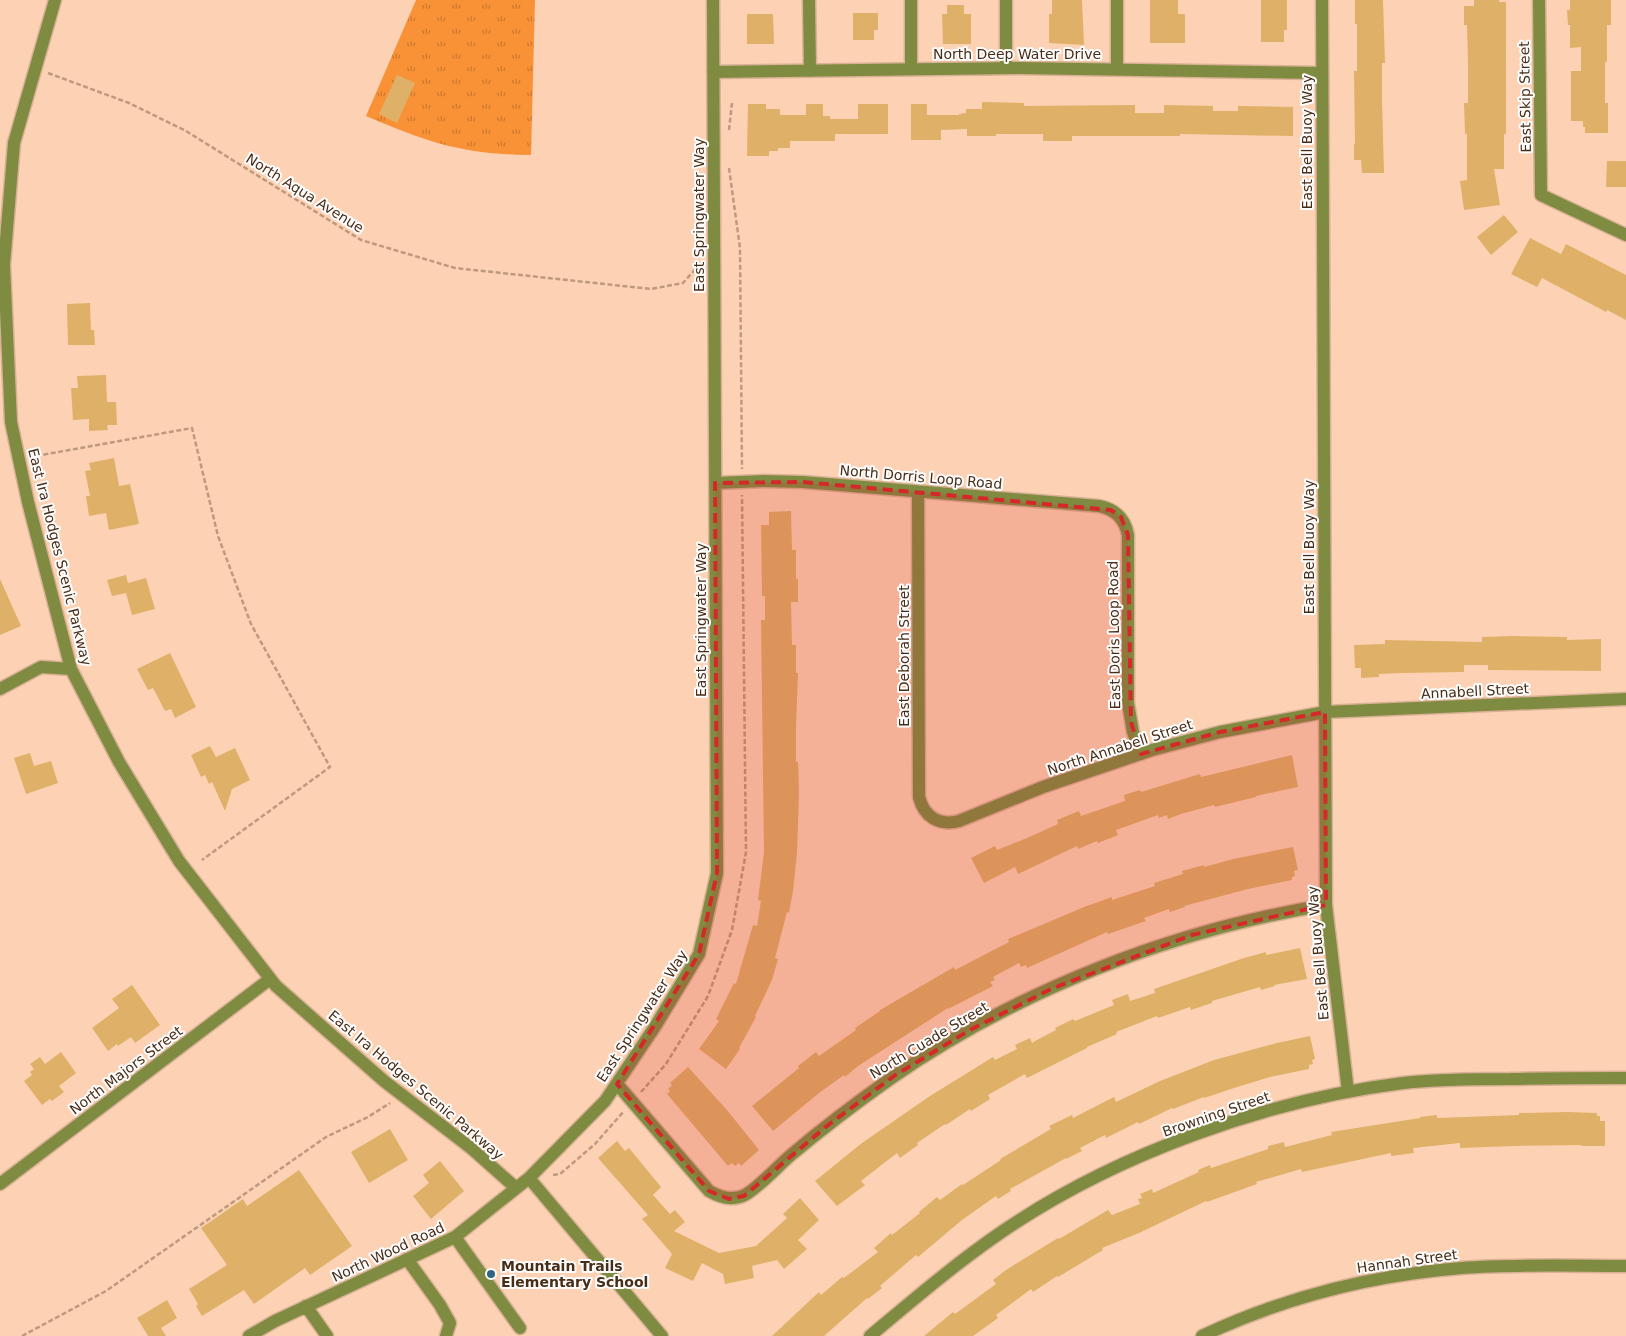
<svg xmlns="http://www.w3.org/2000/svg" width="1626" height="1336" viewBox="0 0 1626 1336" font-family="'DejaVu Sans',sans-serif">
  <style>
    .park { fill: url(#park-tufts) }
    .building { fill: #dfb068 }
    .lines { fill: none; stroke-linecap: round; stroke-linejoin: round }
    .minor-casing { stroke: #d9b195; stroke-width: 15 }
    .path { stroke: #bf997e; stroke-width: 2.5; stroke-dasharray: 5 2.5; stroke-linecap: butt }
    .minor { stroke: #7f8b40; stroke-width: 12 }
    .marked { fill: #d62828; fill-opacity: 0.2; stroke: #d62828; stroke-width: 4; stroke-dasharray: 10 6; stroke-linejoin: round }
    .poi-dot { fill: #326481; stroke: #fdfdfd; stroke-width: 2 }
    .labels { text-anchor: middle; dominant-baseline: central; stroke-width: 4; stroke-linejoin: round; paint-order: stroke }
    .street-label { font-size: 14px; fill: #482d17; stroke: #fdfdfd }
    .poi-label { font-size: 14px; font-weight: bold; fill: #482d17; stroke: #fdfdfd; text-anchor: start }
  </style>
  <defs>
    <pattern id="park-tufts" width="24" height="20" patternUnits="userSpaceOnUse" patternTransform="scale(1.25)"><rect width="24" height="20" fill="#f99237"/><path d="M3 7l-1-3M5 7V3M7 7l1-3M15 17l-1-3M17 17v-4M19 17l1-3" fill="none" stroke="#cc782d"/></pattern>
  </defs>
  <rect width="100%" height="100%" fill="#fdd2b4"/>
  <!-- park -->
  <path class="park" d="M416 0H535L531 155C498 155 462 151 431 141 409 134 387 125 366 116Z"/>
  <!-- building -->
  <path class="building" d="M1052 0H1082L1084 45 1049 43V14H1052Z
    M1150 0H1178V14H1185V43H1150Z
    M1261 0H1287V30H1284V42H1261Z
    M1355 0H1383L1385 63H1382V101L1384 173H1362L1361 160H1354V144H1355L1354 71H1357V24H1355Z
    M1474 0H1499V2H1506V134H1504V169H1494L1500 205 1464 210 1460 181 1467 180V134H1465L1464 103H1468V62L1467 25H1464V6H1474Z
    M1570 0H1611V25H1607V62H1605V103H1608V133H1585V127H1583V121H1571V71H1581V47L1570 48V25H1568L1567 10H1570Z
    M947 5H964V14H971V44H943L942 14H947Z
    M853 13H878V30H874V40H853Z
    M747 14H773L774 44H747Z
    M397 75 415 83 397 123 379 114Z
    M982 102 1024 103V106L1135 105V113H1164V105L1213 106V111H1238V106L1293 107V136L1180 134V136H1072V141H1043V134H996V136H967V129L941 130V140H911V104H927V115H959V114L966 113V109H982Z
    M748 104H766V109H780V115H806V104H823V116H830V119H858V104H888V134H835V141H790V148H778V151H769V156H747Z
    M1607 161H1626V187H1606Z
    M1504 215 1518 232 1491 255 1477 237Z
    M1530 238 1561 254 1566 244 1626 275V320L1607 310 1606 312 1542 278 1537 287 1511 274Z
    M90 303 91 330H94L95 345H68L67 304Z
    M106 375 107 402H116L117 425H107L108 430 89 431V419L73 420 71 388H78L77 376Z
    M114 458 119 486 130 484 139 524 109 530 106 513 89 516 86 496H90L85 471 91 470 89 463Z
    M791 511 792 550H796V579H798V602H791L792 645H796V673H798L796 726V762H798L799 792 797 853 793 891 789 913 787 912 775 958 778 959 772 980 755 1016 756 1017 739 1048 740 1049 726 1069 699 1049 719 1021 716 1019 734 983 736 984 753 925 757 926 761 901 758 900 764 852 761 620H765V596H762L761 525H769V512Z
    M126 575 128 583 146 578 155 609 132 615 126 593 112 596 107 580Z
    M0 579 21 626 0 635Z
    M1513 636 1567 637V640L1601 639V671L1488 670V665H1464V672L1402 673 1379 674V677L1361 678V668H1355L1354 645 1385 644V640L1482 642V637Z
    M170 653 196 707 175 718 171 709 165 711 153 688 148 690 137 669Z
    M210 746 216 757 235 748 250 780 232 789 225 811 212 782 209 784 205 775 201 777 191 755Z
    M30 753 34 766 51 761 58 783 26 794 14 758Z
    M1292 755 1298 787 1256 796V797L1215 807 1214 805 1181 814 1168 819 1167 815 1159 818 1158 815 1116 830 1118 835 1098 843 1097 841 1078 849 1077 846 1018 874 1015 867 984 883 971 858 995 846 997 850 1027 838 1058 824 1057 820 1079 811 1081 816 1125 801 1124 795 1140 790 1141 792 1200 774 1201 777Z
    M1293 847 1298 870 1294 871 1295 876 1292 877V880L1248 889 1184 906 1185 907 1170 912 1169 909 1144 918 1146 921 1108 934 1107 932 1027 968 1026 965 1021 967 1019 963 993 977 995 980 990 982 993 986 948 1009V1008L858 1066 845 1077 844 1075 819 1093 773 1131 752 1106 799 1068 798 1066 816 1052 819 1056 856 1030 855 1028 880 1011V1010L954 967 955 970 1009 942 1008 939 1084 907 1112 897V900L1155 886 1154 883 1183 874 1182 871 1204 865V867L1233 859Z
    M1300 948 1307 979 1274 985 1275 986 1261 990 1260 987 1212 1001V1003L1191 1010 1190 1007 1158 1018 1157 1016 1116 1032 1117 1034 1087 1047V1048L1027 1078 1025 1074 988 1095 990 1099 971 1111 970 1109 946 1125 945 1124 917 1143 918 1145 900 1158 897 1153 861 1181 865 1185 837 1206 815 1181 862 1143 930 1096 993 1057 995 1060 1017 1049 1015 1045 1030 1038 1032 1043 1035 1041 1056 1030 1055 1028 1073 1019 1075 1021 1114 1005 1112 1000 1128 994 1130 1001 1155 993 1154 989 1244 958 1266 952V955Z
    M132 985 160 1025 135 1043 131 1037 118 1046 117 1044 108 1051 92 1028 119 1008 112 999Z
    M1310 1036 1315 1059 1312 1060 1313 1064 1309 1065V1069L1270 1077 1234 1088 1204 1098V1097L1173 1109 1172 1108 1139 1124 1138 1122 1106 1138 1105 1135 1080 1148 1082 1151 1066 1159V1158L1010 1189 1011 1191 998 1199 996 1196 962 1220 918 1257 916 1255 880 1286 882 1288 868 1299 867 1298 824 1336H772L819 1292 821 1295 842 1277 844 1278 878 1252 874 1248 891 1233 892 1235 920 1213 919 1212 937 1197 940 1200 962 1184 963 1185 1001 1160 1000 1159 1051 1129 1049 1126 1072 1115 1073 1118 1114 1097 1116 1102 1160 1081 1214 1060 1277 1043Z
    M61 1052 76 1073 59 1086 64 1092 52 1101 50 1099 42 1105 24 1081 32 1075 30 1072 34 1069 30 1064 40 1057 45 1064Z
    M688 1067 727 1110 759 1150 741 1166 739 1163 735 1166 732 1163 728 1166 667 1094 670 1091 668 1089 672 1085 670 1083Z
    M1567 1112 1597 1113V1116H1600V1121H1605V1146H1581V1145L1514 1146 1460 1148V1143L1413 1148 1414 1153 1391 1156V1153L1302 1172 1301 1169 1256 1182 1257 1184 1207 1202 1206 1201 1139 1233 1102 1248 1103 1250 1058 1277 1057 1276 1033 1292 1031 1289 996 1315 998 1318 973 1336H924L953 1312 955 1314 996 1284 993 1280 1006 1270 1058 1238 1059 1239 1108 1210 1112 1215 1140 1204 1138 1199 1142 1198 1140 1194 1152 1189 1153 1193 1199 1172 1198 1170 1210 1165 1211 1168 1268 1149V1146L1284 1142 1285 1147 1332 1135 1331 1132 1420 1118V1117L1437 1115V1118L1519 1115V1113Z
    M390 1129 408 1160 369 1183 351 1152Z
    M617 1141 625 1151 629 1148 661 1187 653 1195 670 1214 675 1210 685 1222 674 1231 719 1253 756 1246 787 1218 783 1214 800 1198 819 1220 798 1240 807 1249 784 1269 777 1260 752 1266 754 1278 725 1284 723 1274 702 1263 693 1281 665 1268 672 1254 642 1219 648 1215 598 1158Z
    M440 1161 464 1191 431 1219 413 1196 429 1183 423 1175Z
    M299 1170 352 1246 310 1275 305 1268 254 1304 244 1290 202 1316 196 1306 198 1304 189 1289 227 1265 201 1228 243 1199 247 1206Z
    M167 1300 177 1318 161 1328 166 1336H148L137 1318Z"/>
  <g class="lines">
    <defs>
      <path id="minor" d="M55 0 14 143 4 265 11 422 28 502 71 669 119 762 179 861 276 986 384 1081 471 1148 516 1188
        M809 0 810 71
        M911 0V69
        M1006 0V68
        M1117 0V69
        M1322 0 1326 905 1348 1092
        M1539 0 1541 195 1626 235
        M713 72 1020 68 1321 73
        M715 483 764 481 803 482 1099 506C1115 509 1125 519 1128 535V703L1133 732 1141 754
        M918 492 919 797C924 817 939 826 959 821L1043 787 1152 750 1220 732 1325 712 1626 699
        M0 689 41 667 71 669
        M617 1084 709 1191C721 1198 733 1201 745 1195 758 1188 778 1166 791 1155 823 1128 856 1103 890 1079 1018 990 1173 930 1326 905
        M529 1178 662 1336
        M0 1184 270 979
        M455 1237 520 1328
        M407 1259 440 1305 450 1323 446 1336
        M306 1306 327 1336
        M249 1336 275 1321 455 1237 529 1178 605 1101 656 1025 699 954 717 873 713 0
        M870 1336C913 1300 956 1263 1003 1231 1116 1154 1267 1100 1403 1083 1439 1079 1474 1079 1510 1079 1549 1078 1587 1078 1626 1078
        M1202 1336C1283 1298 1372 1275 1462 1268 1516 1264 1572 1266 1626 1266"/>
    </defs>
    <!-- minor casing -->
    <use href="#minor" class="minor-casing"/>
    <!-- path -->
    <path class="path" d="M48 73 129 103 186 131 361 240 455 268 651 289 683 283 700 264
      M729 130 732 103
      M729 168 740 248 742 469
      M36 456 192 428 218 536 251 624 330 767 202 860
      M641 1092 666 1064 708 996 732 930 746 852 742 495
      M553 1175 560 1174 595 1144 624 1111
      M22 1336 106 1291 326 1137 368 1117 390 1103"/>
    <!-- minor -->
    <use href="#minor" class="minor"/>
  </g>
  <!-- marked area -->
  <path class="marked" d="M803 482 1111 510 1121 517 1128 535 1131 722 1141 754 1220 732 1325 712 1326 905 1192 935 1051 989 970 1030 894 1076 827 1126 744 1196 729 1199 709 1191 617 1084 699 954 717 873 715 483Z"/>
  <!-- markers -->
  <circle class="poi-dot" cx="491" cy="1274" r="5"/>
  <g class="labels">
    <!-- street labels -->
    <g class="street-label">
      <text x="1017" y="54">North Deep Water Drive</text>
      <text transform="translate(1525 97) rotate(-91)">East Skip Street</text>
      <text transform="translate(1307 142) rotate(-90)">East Bell Buoy Way</text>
      <text transform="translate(305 193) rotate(32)">North Aqua Avenue</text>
      <text transform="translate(699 215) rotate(-90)">East Springwater Way</text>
      <text transform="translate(921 477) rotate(5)">North Dorris Loop Road</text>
      <text transform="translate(1309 547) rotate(-90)">East Bell Buoy Way</text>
      <text transform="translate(60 557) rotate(76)">East Ira Hodges Scenic Parkway</text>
      <text transform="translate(701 620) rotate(-90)">East Springwater Way</text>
      <text transform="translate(1114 635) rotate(-91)">East Doris Loop Road</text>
      <text transform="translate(904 656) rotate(-90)">East Deborah Street</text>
      <text transform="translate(1475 691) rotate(-3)">Annabell Street</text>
      <text transform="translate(1120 747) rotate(-18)">North Annabell Street</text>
      <text transform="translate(1318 953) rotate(-95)">East Bell Buoy Way</text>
      <text transform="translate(642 1016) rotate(-57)">East Springwater Way</text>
      <text transform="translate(929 1040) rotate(-31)">North Cuade Street</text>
      <text transform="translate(126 1070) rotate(-37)">North Majors Street</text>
      <text transform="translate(416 1085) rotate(40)">East Ira Hodges Scenic Parkway</text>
      <text transform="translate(1216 1114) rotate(-19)">Browning Street</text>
      <text transform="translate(388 1252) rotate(-25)">North Wood Road</text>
      <text transform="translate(1407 1261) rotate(-8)">Hannah Street</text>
    </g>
    <!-- poi labels -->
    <g class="poi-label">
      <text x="501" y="1266">Mountain Trails<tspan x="501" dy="16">Elementary School</tspan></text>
    </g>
  </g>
</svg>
